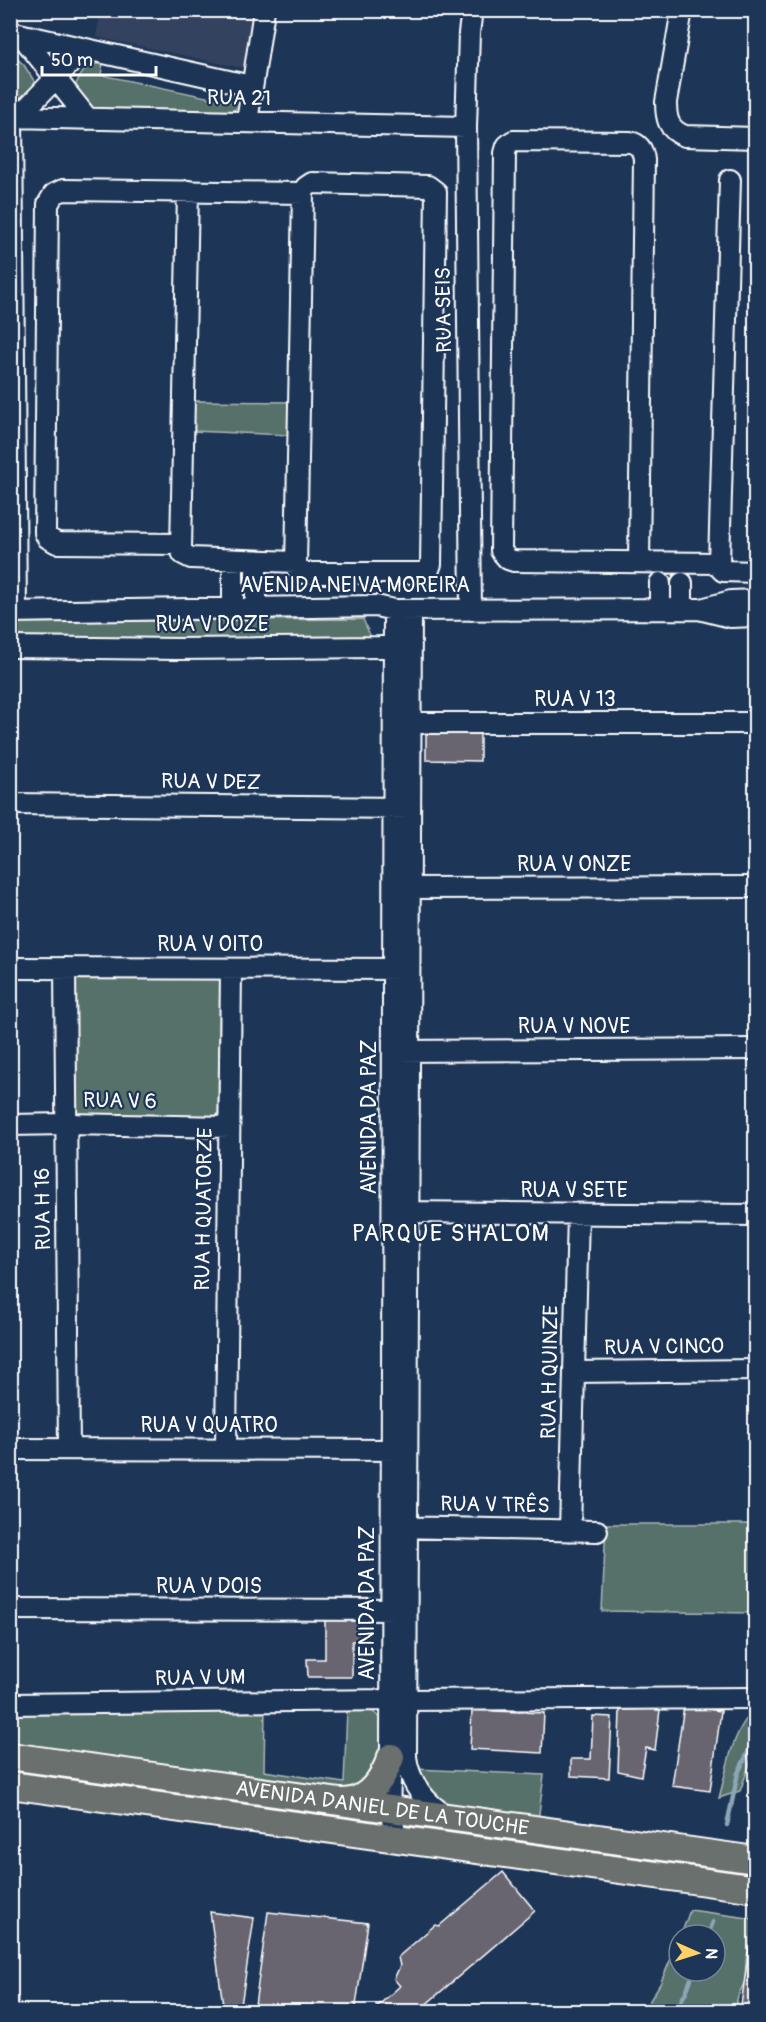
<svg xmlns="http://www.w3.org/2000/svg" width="766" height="2022" viewBox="0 0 766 2022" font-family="Pangolin,sans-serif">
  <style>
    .built { fill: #33435f }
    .green { fill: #576f6b; stroke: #abb7b5; stroke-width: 1.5 }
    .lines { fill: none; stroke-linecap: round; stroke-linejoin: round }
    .stream { stroke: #8ca6b6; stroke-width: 4.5 }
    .building { fill: #676571; stroke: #fff; stroke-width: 1.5 }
    .minor-casing { stroke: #fff; stroke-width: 24 }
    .major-casing { stroke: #fff; stroke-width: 30 }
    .minor { stroke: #1d3557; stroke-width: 20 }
    .major { stroke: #6b706d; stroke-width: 26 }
    .labels { text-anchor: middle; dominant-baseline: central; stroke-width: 4.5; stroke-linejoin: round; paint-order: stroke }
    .street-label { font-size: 21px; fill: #fff; stroke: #1d3557 }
    .quarter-label { font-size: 24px; letter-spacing: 1.5px; fill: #fff; stroke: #1d3557 }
  </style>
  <rect width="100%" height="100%" fill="#1d3557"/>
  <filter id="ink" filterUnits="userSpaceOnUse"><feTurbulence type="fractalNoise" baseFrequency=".0167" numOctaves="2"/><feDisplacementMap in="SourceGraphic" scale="12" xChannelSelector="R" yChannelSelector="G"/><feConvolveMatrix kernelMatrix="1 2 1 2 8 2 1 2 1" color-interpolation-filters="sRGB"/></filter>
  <g filter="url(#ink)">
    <!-- built -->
    <path class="built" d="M101 11H258L247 69 96 37Z"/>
    <!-- green -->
    <path class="green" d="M10 52 24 65 36 84C27 96 26 98 11 98Z
      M103 63 101 75 230 102 233 95 239 100C239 107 237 109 231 111L97 109 88 108 78 94 76 84C82 71 88 64 103 63Z
      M192 401 290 402 291 433 288 435 192 431Z
      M363 619 372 640 11 639 10 622Z
      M75 975 220 977 218 1120 73 1118Z
      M606 1524H755V1613L602 1611Z
      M265 1708 264 1771 344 1783 347 1710C361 1710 373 1706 380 1720V1761L367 1782 338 1793 11 1744 10 1714Z
      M755 1710V1749L740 1791 719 1798C727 1770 732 1728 755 1710Z
      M416 1769 544 1775 538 1821 442 1804 431 1793Z
      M690 1910 755 1919V1931L746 1960 745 1981 738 1996 734 2011 643 2012 660 1984 679 1940V1971H715V1935H681Z"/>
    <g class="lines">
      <!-- stream -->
      <path class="stream" d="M727 1825 738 1773 756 1736
        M708 1935 713 1922
        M675 2012 686 1992 694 1971"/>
    </g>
    <!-- building -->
    <path class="building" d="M480 733V761L426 760V734Z
      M325 1619H367V1640L352 1641V1677H308L307 1659H325Z
      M684 1706 721 1711 710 1791 672 1786Z
      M652 1709 660 1710 655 1750 646 1748 641 1776 618 1771 620 1710Z
      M472 1710 544 1713 542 1753 470 1749Z
      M593 1716 612 1717 609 1778 571 1776V1759H591Z
      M503 1872 535 1911 417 2012H371L400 1986 394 1979 400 1966 398 1957 435 1925 439 1926Z
      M210 1912 254 1918 240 2012H224Z
      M268 1912 368 1923 355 2012H254Z
      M755 1941 756 2012H740L749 1949 754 1950Z"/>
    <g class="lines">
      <defs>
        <path id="minor" d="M682 10 666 102C666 118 668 130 685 136L756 138
          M10 32 251 86
          M21 35 88 119
          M10 117 466 127
          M12 117 16 612
          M18 117 83 50
          M247 122 264 10
          M730 180 719 563 721 569 723 571 756 572
          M312 183 428 186 436 192 431 564 429 569 425 573H303L298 571 296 566 303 193 306 187Z
          M188 191 181 549 183 554 191 558 295 562
          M180 544 57 543 48 538 45 533 48 204 54 194 63 190 303 193
          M256 561V608
          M639 562 644 160C643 150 639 144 630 142L513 141 507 146 505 153 501 551 508 559 514 561 719 563
          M660 583V609
          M705 608 731 601 756 600
          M233 609V560
          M682 609V583
          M394 610 391 1757 389 1808 397 1839
          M411 610 406 1757C409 1783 426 1804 448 1817
          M471 610 466 127 469 33 472 10
          M10 612 376 606 394 610 699 609 731 617 756 616
          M10 647 177 649 380 647 394 646 405 640
          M398 723H756
          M10 804 407 808
          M398 888 756 887
          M10 968 407 969
          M65 968 69 1449
          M398 1051 756 1049
          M10 1125 66 1124 229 1127
          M395 1212 756 1215
          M574 1372 756 1370
          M10 1449 404 1450
          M226 1449 231 969
          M394 1527 597 1531
          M570 1531 578 1214
          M10 1609 404 1610
          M407 1700 756 1698
          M10 1704 391 1700"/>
        <g id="major">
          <path id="s1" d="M10 1756 756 1860"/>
          <path d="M10 1785 756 1889"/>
          <path d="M342 1802C368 1802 383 1779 391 1757"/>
        </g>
      </defs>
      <!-- minor casing -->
      <use href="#minor" class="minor-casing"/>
      <!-- major casing -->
      <use href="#major" class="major-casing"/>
      <!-- minor -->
      <use href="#minor" class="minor"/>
      <!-- major -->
      <use href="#major" class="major"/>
    </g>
  </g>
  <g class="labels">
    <!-- street labels -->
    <g class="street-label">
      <text transform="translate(239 98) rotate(1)">RUA 21</text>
      <text transform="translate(444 310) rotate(-91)">RUA SEIS</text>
      <text x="355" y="585">AVENIDA NEIVA MOREIRA</text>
      <text x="212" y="624">RUA V DOZE</text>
      <text x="575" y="699">RUA V 13</text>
      <text transform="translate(211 782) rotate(1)">RUA V DEZ</text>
      <text x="574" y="864">RUA V ONZE</text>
      <text x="210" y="944">RUA V OITO</text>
      <text x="574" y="1026">RUA V NOVE</text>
      <text transform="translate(120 1101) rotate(1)">RUA V 6</text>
      <text transform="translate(369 1117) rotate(-90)">AVENIDA DA PAZ</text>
      <text x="574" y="1190">RUA V SETE</text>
      <text transform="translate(43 1209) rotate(-91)">RUA H 16</text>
      <text transform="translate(204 1209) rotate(-89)">RUA H QUATORZE</text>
      <text transform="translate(664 1347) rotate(-1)">RUA V CINCO</text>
      <text transform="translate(550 1372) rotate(-89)">RUA H QUINZE</text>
      <text x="209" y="1425">RUA V QUATRO</text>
      <text transform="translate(495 1505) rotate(1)">RUA V TRÊS</text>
      <text x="209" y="1586">RUA V DOIS</text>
      <text transform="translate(367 1603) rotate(-90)">AVENIDA DA PAZ</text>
      <text transform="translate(200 1678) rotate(-1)">RUA V UM</text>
      <text stroke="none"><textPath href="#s1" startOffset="376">AVENIDA DANIEL DE LA TOUCHE</textPath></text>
    </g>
    <!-- quarter labels -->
    <g class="quarter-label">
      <text x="451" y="1233">PARQUE SHALOM</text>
    </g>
  </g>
  <!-- margin -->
  <rect width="766" height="2022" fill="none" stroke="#1d3557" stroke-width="36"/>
  <rect x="18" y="18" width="730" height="1986" fill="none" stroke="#fff" stroke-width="2" filter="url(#ink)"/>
  <!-- north arrow -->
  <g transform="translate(697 1953) rotate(93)"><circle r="28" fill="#1d3557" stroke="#77869a" stroke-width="1.5"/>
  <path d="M0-4.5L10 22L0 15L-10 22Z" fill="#ffd166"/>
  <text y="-9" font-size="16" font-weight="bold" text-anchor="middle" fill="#ffffff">N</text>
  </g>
  <!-- scale -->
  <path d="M42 66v9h114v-9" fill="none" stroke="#ffffff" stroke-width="3"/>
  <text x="51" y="66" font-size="18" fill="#ffffff" stroke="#1d3557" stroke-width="4.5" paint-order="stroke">50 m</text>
</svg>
